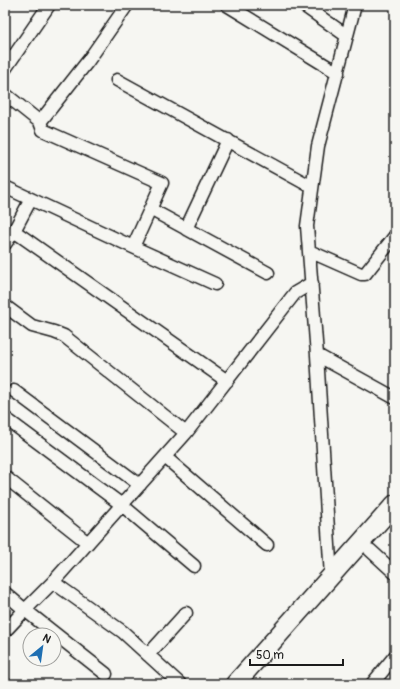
<svg xmlns="http://www.w3.org/2000/svg" width="400" height="689" viewBox="0 0 400 689" font-family="Pangolin,sans-serif">
  <style>
    .lines { fill: none; stroke-linecap: round; stroke-linejoin: round }
    .minor-casing { stroke: #1c1c1c; stroke-width: 15 }
    .primary-casing { stroke: #1c1c1c; stroke-width: 21 }
    .minor { stroke: #f6f6f2; stroke-width: 12 }
    .primary { stroke: #f6f6f2; stroke-width: 18 }
  </style>
  <rect width="100%" height="100%" fill="#f6f6f2"/>
  <filter id="ink" filterUnits="userSpaceOnUse"><feTurbulence type="fractalNoise" baseFrequency=".025" numOctaves="2"/><feDisplacementMap in="SourceGraphic" scale="8" xChannelSelector="R" yChannelSelector="G"/><feConvolveMatrix kernelMatrix="1 2 1 2 8 2 1 2 1" color-interpolation-filters="sRGB"/></filter>
  <g filter="url(#ink)">
    <g class="lines">
      <defs>
        <path id="minor" d="M227 5 338 73
          M303 5 347 36
          M5 69 49 5
          M117 80 312 187
          M5 94 40 122 43 130 162 183 133 247
          M40 122 88 61 127 5
          M5 187 133 247 215 284
          M150 209 268 273
          M186 229 228 140
          M14 231 227 381
          M5 244 14 231 31 199
          M309 251 361 274H365L395 236
          M5 306 32 326 54 332 64 336 186 433
          M317 355 395 398
          M14 391 140 485
          M5 418 122 505 194 566
          M165 457 267 545
          M5 477 88 543
          M370 550 395 573
          M331 577 317 355 307 226 318 146 355 5
          M53 582 186 433 295 293 312 283
          M5 593 25 610 106 674
          M5 631 21 614 53 582 123 632 180 684
          M148 655 186 613
          M372 684 395 656"/>
        <path id="primary" d="M235 684 395 504"/>
      </defs>
      <!-- minor casing -->
      <use href="#minor" class="minor-casing"/>
      <!-- primary casing -->
      <use href="#primary" class="primary-casing"/>
      <!-- minor -->
      <use href="#minor" class="minor"/>
      <!-- primary -->
      <use href="#primary" class="primary"/>
    </g>
  </g>
  <!-- margin -->
  <rect width="400" height="689" fill="none" stroke="#f6f6f2" stroke-width="20"/>
  <rect x="10" y="10" width="380" height="669" fill="none" stroke="#1c1c1c" stroke-width="1.5" filter="url(#ink)"/>
  <!-- north arrow -->
  <g transform="translate(42 647) rotate(29)"><circle r="19" fill="#f6f6f2" stroke="#9f9f9c"/>
  <path d="M0-3L7 15L0 10L-7 15Z" fill="#1f6fb2"/>
  <text y="-6" font-size="11" font-weight="bold" text-anchor="middle" fill="#1c1c1c">N</text>
  </g>
  <!-- scale -->
  <path d="M250 659v6h93v-6" fill="none" stroke="#1c1c1c" stroke-width="2"/>
  <text x="256" y="659" font-size="12" fill="#1c1c1c" stroke="#f6f6f2" stroke-width="3" paint-order="stroke">50 m</text>
</svg>
